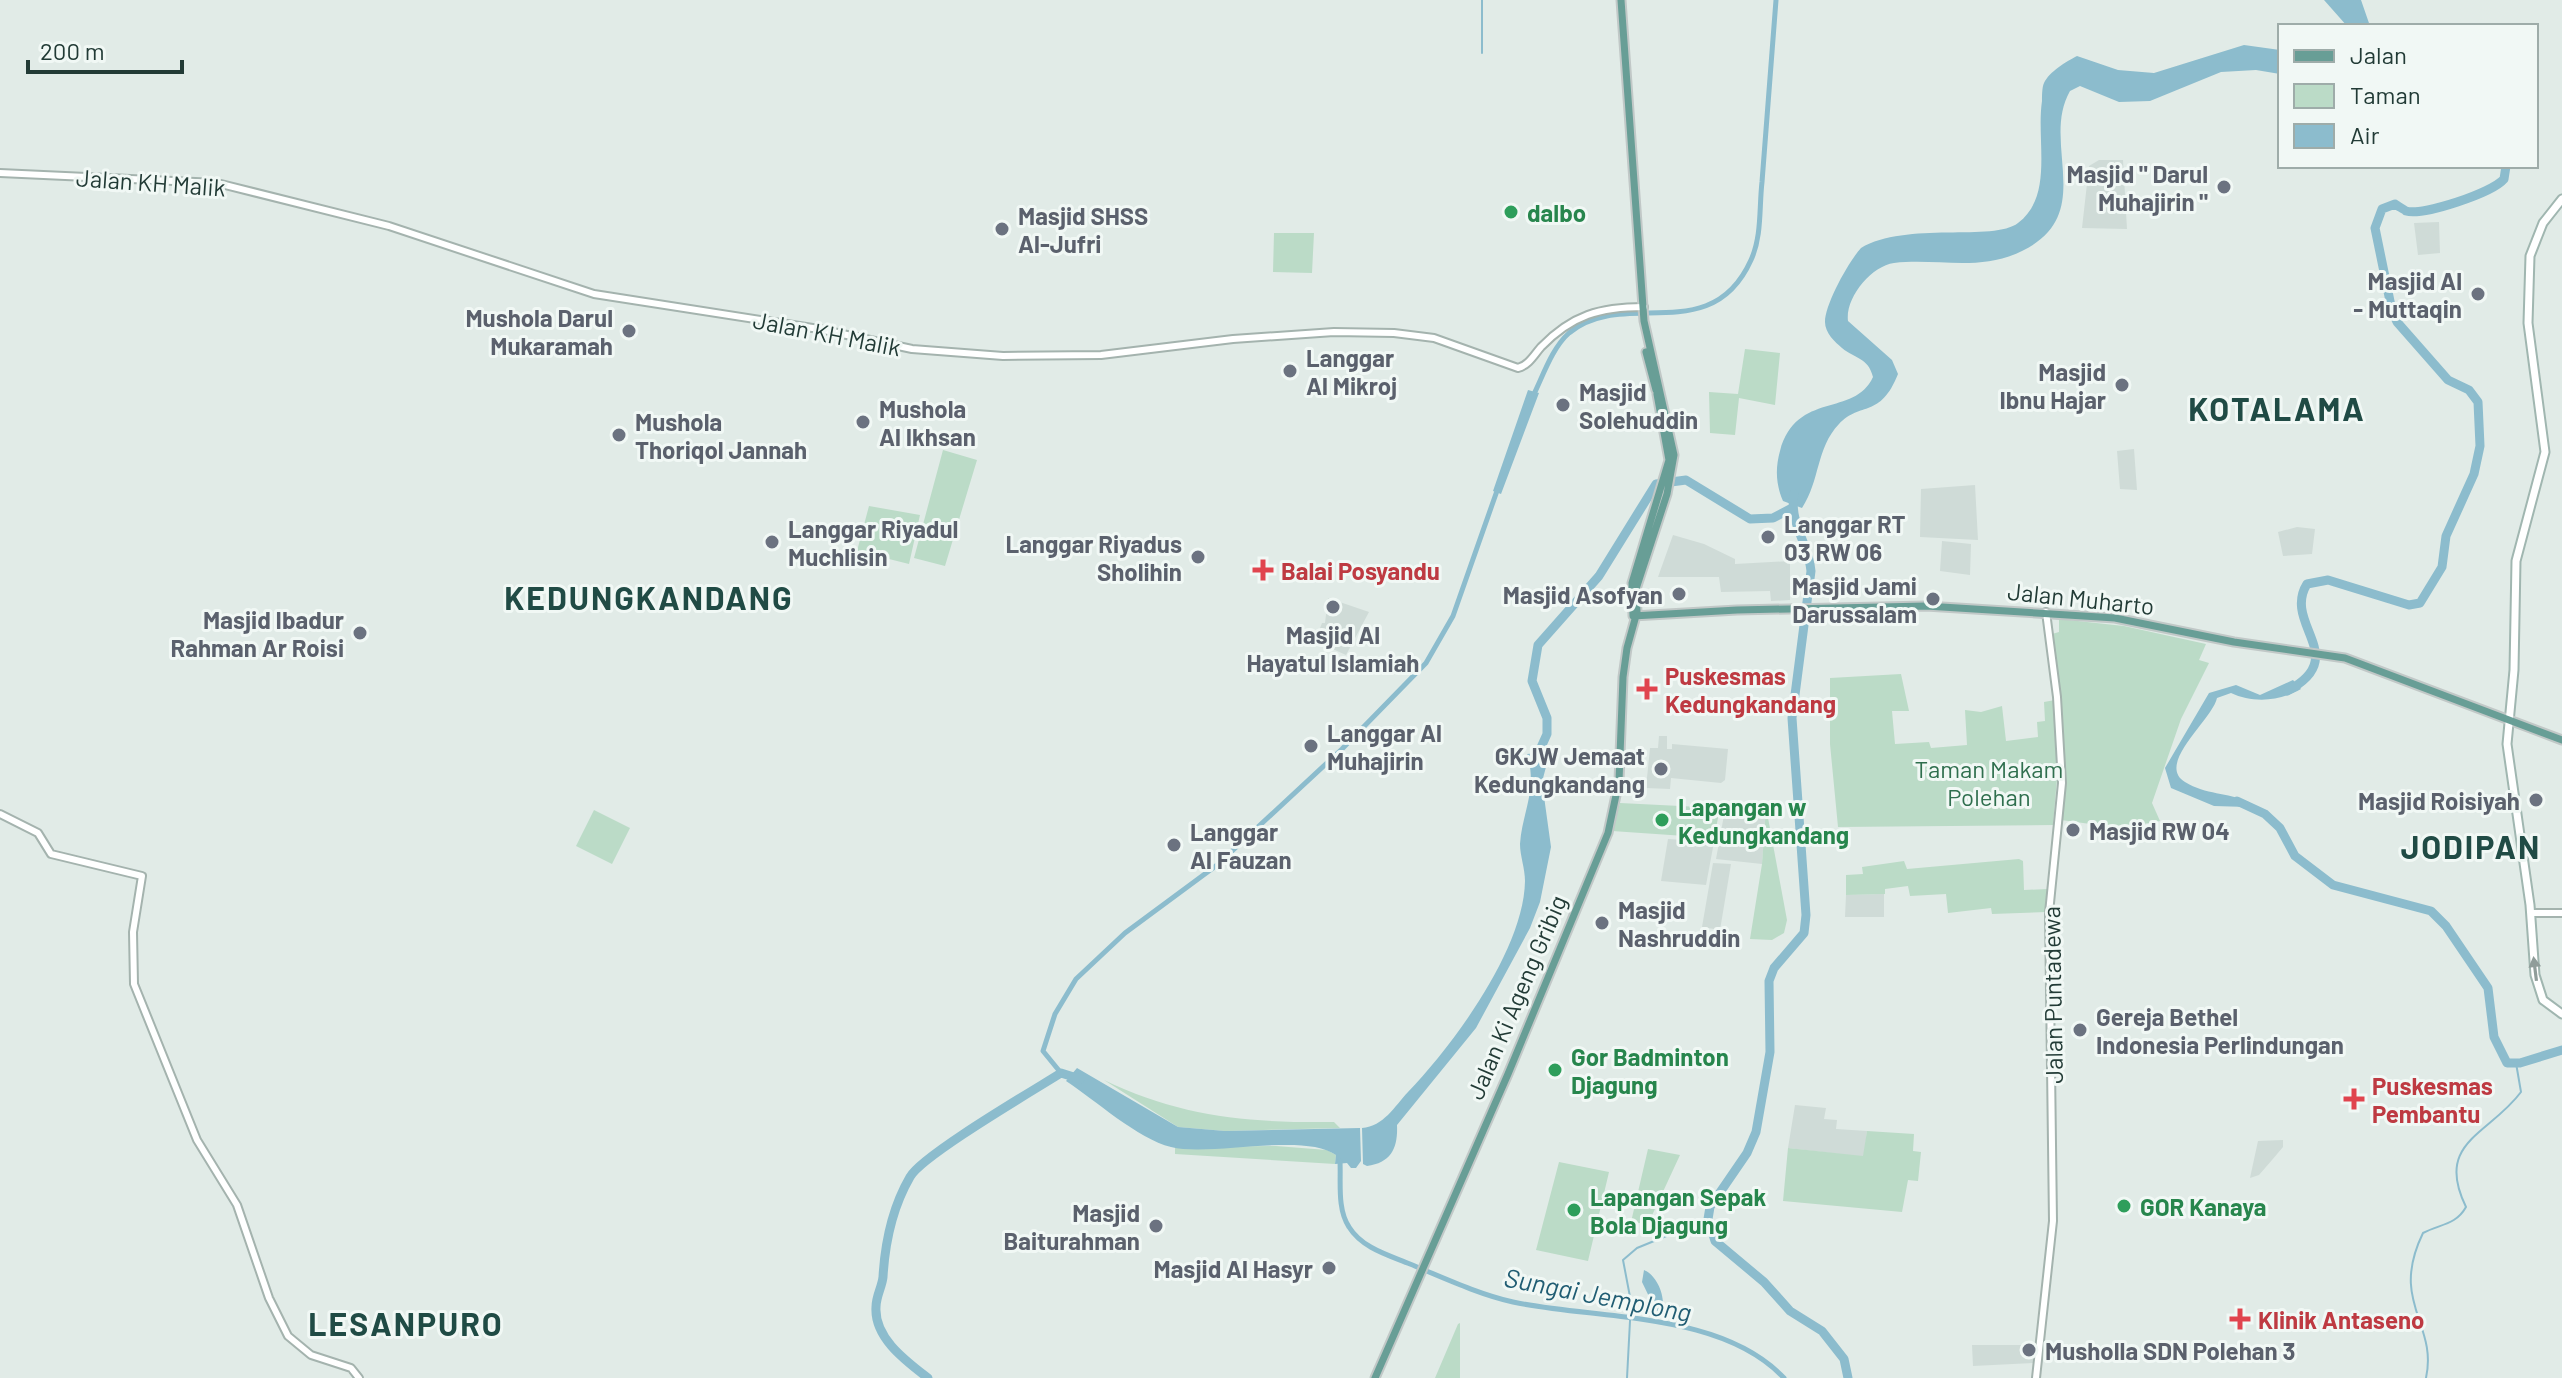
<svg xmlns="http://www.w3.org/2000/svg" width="2562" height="1378" viewBox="0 0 2562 1378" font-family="Barlow,sans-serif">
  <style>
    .built { fill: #cfdbd7 }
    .green { fill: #bbdbc7 }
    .water { fill: #8cbccd }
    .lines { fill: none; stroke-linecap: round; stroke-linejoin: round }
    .stream { stroke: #8cbccd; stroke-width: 2 }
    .canal { stroke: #8cbccd; stroke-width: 5 }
    .river { stroke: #8cbccd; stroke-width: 9 }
    .tertiary-casing { stroke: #a4b3ae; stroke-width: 10 }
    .secondary-casing { stroke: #a0b6b0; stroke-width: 11 }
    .primary-casing { stroke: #c1c8c7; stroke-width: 11 }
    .tertiary { stroke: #fff; stroke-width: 6 }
    .secondary { stroke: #fff; stroke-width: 7 }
    .primary { stroke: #689e96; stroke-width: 7 }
    .oneway { fill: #909d9a }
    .worship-dot { fill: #6b7280; stroke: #f1f8f5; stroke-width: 3 }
    .leisure-dot { fill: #2e9e5b; stroke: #f1f8f5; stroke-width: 3 }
    .health-dot { fill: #e0444e; stroke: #f1f8f5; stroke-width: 3 }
    .labels { text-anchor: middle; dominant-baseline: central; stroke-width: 6; stroke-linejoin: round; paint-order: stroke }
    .worship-label { font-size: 24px; font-weight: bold; fill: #5b616d; stroke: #f1f8f5; text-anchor: start }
    .street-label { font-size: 24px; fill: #223b36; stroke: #f1f8f5 }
    .leisure-label { font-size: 24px; font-weight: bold; fill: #27864d; stroke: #f1f8f5; text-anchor: start }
    .health-label { font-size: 24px; font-weight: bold; fill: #be3a42; stroke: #f1f8f5; text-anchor: start }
    .park-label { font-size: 24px; fill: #2f6f4e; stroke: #f1f8f5 }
    .water-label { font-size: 26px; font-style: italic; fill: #205d73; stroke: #f1f8f5 }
    .district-label { font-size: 32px; font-weight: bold; letter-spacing: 2px; fill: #204b45; stroke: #f1f8f5 }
  </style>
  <rect width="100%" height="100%" fill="#e1ebe7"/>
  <!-- built -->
  <path class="built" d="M2099 160H2123L2127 229 2082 228 2089 166Z
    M2439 222 2440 253 2418 255 2414 223Z
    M2134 449 2137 490 2120 489 2117 451Z
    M1975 485 1978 540 1920 537 1921 489Z
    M2297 527 2315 529 2312 554 2283 556 2278 532Z
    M1673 535 1704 544 1735 559V564L1790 561V600L1771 601 1770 591 1721 592 1719 577H1658Z
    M1942 541 1971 544 1970 575 1940 571Z
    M1328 598 1369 612 1346 655 1315 641 1322 623H1325Z
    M1659 736H1667V749H1672V744L1728 749 1725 780 1721 783 1671 778 1670 789 1646 788 1650 748H1658Z
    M1726 804 1766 807 1762 864 1716 859Z
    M1668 839 1714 842 1706 885 1661 881Z
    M1713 863 1731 864 1720 930 1702 927Z
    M1884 894V917H1845L1846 895Z
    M1795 1105 1826 1108 1824 1119 1837 1120 1836 1129 1867 1131 1864 1157 1788 1148Z
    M2283 1140V1147L2272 1160 2259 1175 2250 1178 2258 1141Z
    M1972 1345H2035L2033 1363 1973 1366Z"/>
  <!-- green -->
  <path class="green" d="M1274 233H1314L1312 273 1273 272Z
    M1745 349 1780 353 1775 405 1739 398 1735 435 1710 433 1709 392 1738 394Z
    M943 450 977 460 945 566 914 558Z
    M869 506 920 515 909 564 857 551Z
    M2059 619 2124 626 2206 644 2199 660 2209 663 2181 719 2152 803 2160 821C2126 829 2095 825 2061 820L2065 754 2052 634 2059 632Z
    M1901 674 1909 711H1892L1895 744 1929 742 1931 748 1967 745 1965 710 1981 712 2002 706 2006 741 2038 737 2037 722 2045 721 2044 702 2055 700 2059 755 2053 825 1838 827 1830 744V678Z
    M1620 803 1720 808 1714 838 1612 831Z
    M1766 807 1787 920 1784 933 1772 940 1750 939 1762 864Z
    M594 810 630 828 612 864 576 846Z
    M2019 859 2023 861 2024 890 2048 889 2047 912 1992 914 1991 908 1948 913 1946 894 1910 896 1908 886 1885 889V894L1846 895V875L1863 874 1862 867 1904 861 1907 869Z
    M1104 1080C1180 1117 1250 1123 1334 1122L1340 1128 1225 1131 1178 1127Z
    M1867 1131 1914 1134 1913 1151 1921 1152 1918 1181 1908 1180 1902 1212 1783 1201 1788 1148 1863 1156Z
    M1276 1146 1327 1150 1336 1155 1335 1164 1175 1154V1147Z
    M1648 1149 1680 1155 1648 1224 1631 1222Z
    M1559 1162 1609 1172 1588 1261 1536 1250Z
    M1460 1323V1378H1435L1458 1324Z"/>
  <!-- water -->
  <path class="water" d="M2324 0H2361L2370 26H2347Z
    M2244 45 2280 50V74L2256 70 2221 72 2150 101 2119 102 2080 86 2070 91C2040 143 2098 214 2022 251 1980 272 1938 258 1894 263 1871 266 1845 298 1848 321L1892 360 1898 374C1880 419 1861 401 1839 424 1816 448 1820 481 1802 508L1783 501C1776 485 1775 469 1780 451 1797 390 1854 418 1873 377 1868 357 1855 359 1842 348 1835 342 1825 333 1825 322 1825 304 1849 261 1861 248 1906 221 1994 242 2018 223 2054 196 2036 141 2042 101 2042 96 2042 87 2044 83 2049 72 2067 61 2077 56L2118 70 2154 73Z
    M1528 390 1539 393 1501 494 1493 491Z
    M2293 680 2301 689C2279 702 2252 703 2231 693L2217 698C2213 719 2155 764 2185 782 2206 795 2227 792 2248 802L2247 807 2214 806 2171 788 2165 768 2209 693 2236 685 2260 695Z
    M1550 752 1542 782 1551 847 1540 902 1530 928 1476 1028 1397 1125C1398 1147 1392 1163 1367 1166L1363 1164 1362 1128C1384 1126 1394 1107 1408 1092 1454 1044 1524 949 1525 881 1525 868 1520 856 1520 844 1522 813 1538 789 1527 754Z
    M1077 1068 1178 1127 1225 1131 1360 1128 1361 1161 1356 1168H1351L1347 1163 1335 1164 1336 1155C1304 1132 1211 1157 1171 1147 1138 1139 1095 1100 1066 1081Z
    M1644 1270C1658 1276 1666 1298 1662 1312L1656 1311 1642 1282Z"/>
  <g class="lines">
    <!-- stream -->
    <path class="stream" d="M1482 0V53
      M1627 1378 1631 1302 1623 1260 1637 1248 1708 1219
      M2426 1378C2438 1323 2389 1303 2423 1233 2440 1224 2456 1225 2466 1207 2434 1142 2489 1135 2521 1092L2516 1063"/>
    <!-- canal -->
    <path class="canal" d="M1533 396C1543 376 1552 348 1569 333 1624 287 1711 349 1751 260 1762 236 1759 208 1762 182 1767 122 1771 61 1776 0
      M1061 1073 1043 1051 1055 1014 1076 979 1125 933 1217 865 1342 749 1426 663 1453 616 1498 488
      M1340 1161C1341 1182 1337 1209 1349 1227 1362 1248 1388 1255 1410 1264 1444 1278 1478 1294 1513 1302 1598 1320 1721 1311 1784 1378"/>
    <!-- river -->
    <path class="river" d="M1794 494C1789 524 1809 544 1811 571L1792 718 1806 915 1804 933 1774 968 1769 981 1770 1052 1756 1132 1747 1153 1710 1207 1708 1219 1715 1241 1764 1282 1790 1311 1822 1331 1844 1359 1848 1378
      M2287 691C2352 657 2282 624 2307 584L2328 580 2409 605 2420 603 2442 567 2446 536 2474 474 2480 446 2478 402 2469 390 2448 380 2397 322 2392 311 2375 228 2382 209 2395 204C2396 205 2405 210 2406 211 2423 216 2492 193 2504 179L2506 166
      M1534 763 1547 734V718L1532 681 1538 645 1599 576 1656 484 1686 480 1750 519 1773 518 1792 508
      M2237 801 2265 814 2280 828 2295 856 2333 885 2431 911 2446 926 2488 988 2494 1037 2507 1063H2520L2562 1050
      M928 1378C906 1361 874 1338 876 1307 876 1296 882 1287 883 1277 885 1242 892 1208 910 1177 921 1156 1034 1090 1061 1073L1080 1079"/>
    <defs>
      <path id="tertiary" d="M0 173 217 183 389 226 594 294 819 329 912 349 1003 356 1101 355 1233 339 1334 332 1394 333 1434 338 1518 368C1529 365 1534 355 1541 347 1572 315 1600 307 1644 307
        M0 814 38 833 51 854 142 876 133 932 134 984 197 1140 237 1205 269 1298 288 1336 311 1355 351 1368 359 1378
        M2531 913H2562
        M2036 1378 2053 1221 2049 913 2062 783 2057 697 2046 612"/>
      <path id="secondary" d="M2562 199 2543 223 2530 256 2528 323 2545 452 2516 561 2514 670 2507 744 2530 905 2535 975 2543 1000 2562 1014"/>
      <path id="primary" d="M1646 352 1656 390
        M1657 394 1669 460 1632 583 1633 616 1737 610 1926 606 2115 618 2234 642 2345 658 2562 740
        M1375 1378 1508 1074 1608 833 1619 781 1623 677 1627 648 1637 612 1636 589 1667 494 1674 455 1644 321 1621 0"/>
    </defs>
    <!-- tertiary casing -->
    <use href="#tertiary" class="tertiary-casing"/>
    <!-- secondary casing -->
    <use href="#secondary" class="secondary-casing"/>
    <!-- primary casing -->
    <use href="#primary" class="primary-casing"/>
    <!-- tertiary -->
    <use href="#tertiary" class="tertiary"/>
    <!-- secondary -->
    <use href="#secondary" class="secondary"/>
    <!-- primary -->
    <use href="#primary" class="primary"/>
  </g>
  <!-- one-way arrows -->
  <defs><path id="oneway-solid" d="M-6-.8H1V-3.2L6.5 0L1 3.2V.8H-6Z" transform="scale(2)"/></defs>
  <use class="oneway" href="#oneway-solid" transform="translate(2535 969) rotate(-97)"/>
  <!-- markers -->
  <g class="worship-dot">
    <circle cx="2224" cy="187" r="8"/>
    <circle cx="1002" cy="229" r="8"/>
    <circle cx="2478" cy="294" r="8"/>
    <circle cx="629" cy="331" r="8"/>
    <circle cx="1290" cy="371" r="8"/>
    <circle cx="2122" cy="385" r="8"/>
    <circle cx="1563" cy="405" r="8"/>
    <circle cx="863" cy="422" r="8"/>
    <circle cx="619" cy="435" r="8"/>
    <circle cx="1768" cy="537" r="8"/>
    <circle cx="772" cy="542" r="8"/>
    <circle cx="1198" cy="557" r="8"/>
    <circle cx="1679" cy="594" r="8"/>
    <circle cx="1933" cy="599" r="8"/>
    <circle cx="1333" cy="607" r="8"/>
    <circle cx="360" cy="633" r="8"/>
    <circle cx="1311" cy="746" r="8"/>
    <circle cx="1661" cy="769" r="8"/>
    <circle cx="2536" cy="800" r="8"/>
    <circle cx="2073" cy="830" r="8"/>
    <circle cx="1174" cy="845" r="8"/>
    <circle cx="1602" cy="923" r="8"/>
    <circle cx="2080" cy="1030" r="8"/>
    <circle cx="1156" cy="1226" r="8"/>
    <circle cx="1329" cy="1268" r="8"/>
    <circle cx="2029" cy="1350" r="8"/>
  </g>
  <g class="leisure-dot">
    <circle cx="1511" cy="212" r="8"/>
    <circle cx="1662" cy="820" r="8"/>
    <circle cx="1555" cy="1070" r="8"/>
    <circle cx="2124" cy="1206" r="8"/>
    <circle cx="1574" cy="1210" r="8"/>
  </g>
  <g class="health-dot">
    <path d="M1259 558h8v8h8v8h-8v8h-8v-8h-8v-8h8z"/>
    <path d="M1643 677h8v8h8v8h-8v8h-8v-8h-8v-8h8z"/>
    <path d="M2350 1087h8v8h8v8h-8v8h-8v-8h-8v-8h8z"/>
    <path d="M2236 1307h8v8h8v8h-8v8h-8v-8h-8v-8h8z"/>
  </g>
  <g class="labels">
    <!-- worship labels -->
    <g class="worship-label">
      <text x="2208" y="173" text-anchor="end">Masjid " Darul<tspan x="2208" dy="28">Muhajirin "</tspan></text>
      <text x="1018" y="215">Masjid SHSS<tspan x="1018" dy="28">Al-Jufri</tspan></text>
      <text x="2462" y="280" text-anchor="end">Masjid Al<tspan x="2462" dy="28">- Muttaqin</tspan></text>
      <text x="613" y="317" text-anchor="end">Mushola Darul<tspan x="613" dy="28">Mukaramah</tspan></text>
      <text x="1306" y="357">Langgar<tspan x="1306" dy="28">Al Mikroj</tspan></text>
      <text x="2106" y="371" text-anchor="end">Masjid<tspan x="2106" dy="28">Ibnu Hajar</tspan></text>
      <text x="1579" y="391">Masjid<tspan x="1579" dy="28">Solehuddin</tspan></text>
      <text x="879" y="408">Mushola<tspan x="879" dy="28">Al Ikhsan</tspan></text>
      <text x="635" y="421">Mushola<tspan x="635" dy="28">Thoriqol Jannah</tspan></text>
      <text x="1784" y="523">Langgar RT<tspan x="1784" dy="28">03 RW 06</tspan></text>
      <text x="788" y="528">Langgar Riyadul<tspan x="788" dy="28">Muchlisin</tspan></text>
      <text x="1182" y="543" text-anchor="end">Langgar Riyadus<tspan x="1182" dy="28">Sholihin</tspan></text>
      <text x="1917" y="585" text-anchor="end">Masjid Jami<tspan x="1917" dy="28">Darussalam</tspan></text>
      <text x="1663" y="594" text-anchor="end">Masjid Asofyan</text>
      <text x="344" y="619" text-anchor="end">Masjid Ibadur<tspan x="344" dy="28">Rahman Ar Roisi</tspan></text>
      <text x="1333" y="634" text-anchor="middle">Masjid Al<tspan x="1333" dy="28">Hayatul Islamiah</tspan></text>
      <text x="1327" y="732">Langgar Al<tspan x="1327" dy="28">Muhajirin</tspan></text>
      <text x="1645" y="755" text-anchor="end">GKJW Jemaat<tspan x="1645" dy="28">Kedungkandang</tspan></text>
      <text x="2520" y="800" text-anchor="end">Masjid Roisiyah</text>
      <text x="2089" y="830">Masjid RW 04</text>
      <text x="1190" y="831">Langgar<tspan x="1190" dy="28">Al Fauzan</tspan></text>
      <text x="1618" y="909">Masjid<tspan x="1618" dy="28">Nashruddin</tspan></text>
      <text x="2096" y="1016">Gereja Bethel<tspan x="2096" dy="28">Indonesia Perlindungan</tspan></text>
      <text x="1140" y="1212" text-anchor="end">Masjid<tspan x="1140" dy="28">Baiturahman</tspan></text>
      <text x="1313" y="1268" text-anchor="end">Masjid Al Hasyr</text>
      <text x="2045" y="1350">Musholla SDN Polehan 3</text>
    </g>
    <!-- street labels -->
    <g class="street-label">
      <text transform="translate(151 182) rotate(4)">Jalan KH Malik</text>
      <text transform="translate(827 333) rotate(11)">Jalan KH Malik</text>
      <text transform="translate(2081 598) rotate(6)">Jalan Muharto</text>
      <text transform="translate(2052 995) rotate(-91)">Jalan Puntadewa</text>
      <text transform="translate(1516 997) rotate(-67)">Jalan Ki Ageng Gribig</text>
    </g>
    <!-- leisure labels -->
    <g class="leisure-label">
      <text x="1527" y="212">dalbo</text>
      <text x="1678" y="806">Lapangan w<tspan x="1678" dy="28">Kedungkandang</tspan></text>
      <text x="1571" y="1056">Gor Badminton<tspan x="1571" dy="28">Djagung</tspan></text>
      <text x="1590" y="1196">Lapangan Sepak<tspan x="1590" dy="28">Bola Djagung</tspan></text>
      <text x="2140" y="1206">GOR Kanaya</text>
    </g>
    <!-- health labels -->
    <g class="health-label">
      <text x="1281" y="570">Balai Posyandu</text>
      <text x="1665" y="675">Puskesmas<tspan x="1665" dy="28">Kedungkandang</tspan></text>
      <text x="2372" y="1085">Puskesmas<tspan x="2372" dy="28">Pembantu</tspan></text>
      <text x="2258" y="1319">Klinik Antaseno</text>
    </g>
    <!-- park labels -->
    <g class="park-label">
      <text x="1989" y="768">Taman Makam<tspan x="1989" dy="28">Polehan</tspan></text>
    </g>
    <!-- water labels -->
    <g class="water-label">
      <text transform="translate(1598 1294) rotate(11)">Sungai Jemplong</text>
    </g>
    <!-- district labels -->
    <g class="district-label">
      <text x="2277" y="408">KOTALAMA</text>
      <text x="649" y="597">KEDUNGKANDANG</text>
      <text x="2471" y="846">JODIPAN</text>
      <text x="406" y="1323">LESANPURO</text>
    </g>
  </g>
  <!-- legend -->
  <rect x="2278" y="24" width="260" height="144" fill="#f1f8f5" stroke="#9eaca9" stroke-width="2"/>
  <rect x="2294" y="50" width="40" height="12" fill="#689e96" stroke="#9eaca9" stroke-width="2"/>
  <text x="2350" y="64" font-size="24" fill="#223b36">Jalan</text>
  <rect x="2294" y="84" width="40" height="24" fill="#bbdbc7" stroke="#9eaca9" stroke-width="2"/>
  <text x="2350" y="104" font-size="24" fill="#223b36">Taman</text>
  <rect x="2294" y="124" width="40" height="24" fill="#8cbccd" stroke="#9eaca9" stroke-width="2"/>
  <text x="2350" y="144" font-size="24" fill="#223b36">Air</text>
  <!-- scale -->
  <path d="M28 60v12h154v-12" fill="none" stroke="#223b36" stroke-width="4"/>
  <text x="40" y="60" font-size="24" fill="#223b36" stroke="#f1f8f5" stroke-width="6" paint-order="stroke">200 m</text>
</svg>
